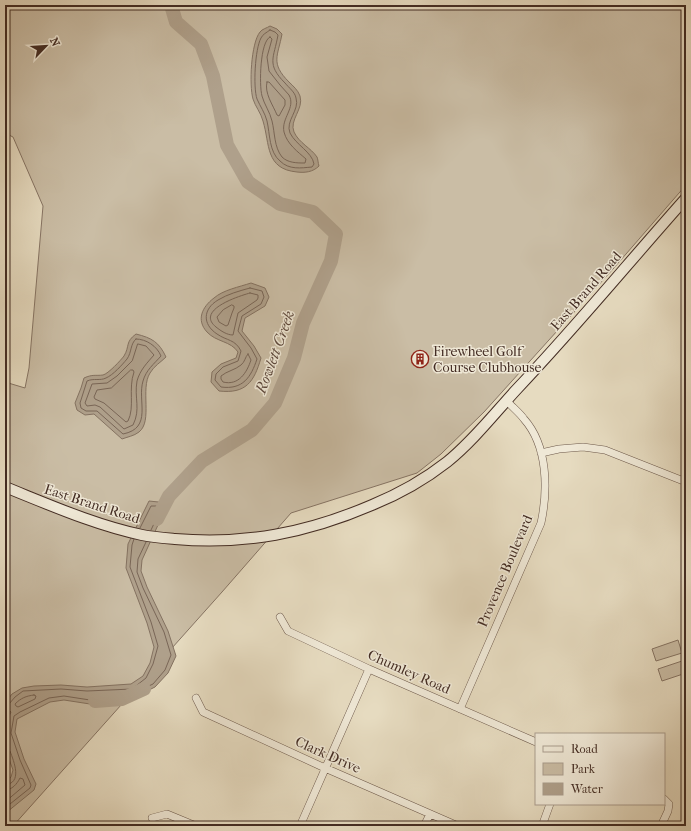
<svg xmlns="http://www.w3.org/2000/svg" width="691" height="831" viewBox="0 0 691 831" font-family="'IM FELL French Canon',serif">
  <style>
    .green { fill: #cabda5; stroke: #867464 }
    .water { fill: #afa08b; stroke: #847261 }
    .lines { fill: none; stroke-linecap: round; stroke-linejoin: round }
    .shore { stroke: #796657; stroke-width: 1 }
    .river { stroke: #afa08b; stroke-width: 14 }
    .minor-casing { stroke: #6c584a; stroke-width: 8 }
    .secondary-casing { stroke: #432c23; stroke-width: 12 }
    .minor { stroke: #efe8d6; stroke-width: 7 }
    .secondary { stroke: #efe8d6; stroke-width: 10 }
    .labels { text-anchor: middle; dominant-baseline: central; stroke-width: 3; stroke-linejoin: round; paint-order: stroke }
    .street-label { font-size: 14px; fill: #432c23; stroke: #efe8d6 }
    .poi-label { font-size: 14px; fill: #432c23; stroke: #efe8d6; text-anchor: start }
    .water-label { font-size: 15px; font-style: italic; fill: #5e493d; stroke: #efe8d6 }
  </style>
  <rect width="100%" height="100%" fill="#e6dbc0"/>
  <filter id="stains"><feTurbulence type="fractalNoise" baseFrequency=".005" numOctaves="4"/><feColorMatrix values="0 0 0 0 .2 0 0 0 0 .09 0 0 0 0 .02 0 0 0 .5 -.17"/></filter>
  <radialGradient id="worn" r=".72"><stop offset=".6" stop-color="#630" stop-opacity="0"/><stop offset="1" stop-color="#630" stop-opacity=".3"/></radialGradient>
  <!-- green -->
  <path class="green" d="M5 5H686V185L613 269 484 412 441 454 417 473 291 513 222 592 13 826H5V382L25 388 29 368 43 206 13 137 5 133Z
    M678 640 682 653 656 661 652 649Z
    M685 660 686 673 662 681 658 669Z"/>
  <!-- water -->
  <path class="water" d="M270 26 277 29 282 34C278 56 270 63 289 82 293 86 298 90 300 96 304 109 289 120 294 132 299 143 311 148 317 157 318 159 318 163 319 166 313 172 305 173 297 172 265 169 270 144 263 121 261 113 255 106 253 99 249 85 251 43 260 32 262 29 267 28 270 26Z
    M251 283 265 288 269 297 265 306 245 318 242 331 254 346 261 358C254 382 246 394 219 391L211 382 212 372 221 364 236 358 238 352C231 341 216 342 207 332 196 320 202 307 214 298 223 290 239 287 251 283Z
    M136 334C152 338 159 342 166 357 161 362 154 366 150 373 140 389 153 421 139 432 134 436 127 437 122 439L94 414 85 415 77 410 75 403 81 388 84 378C93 374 95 376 103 375 108 374 121 360 124 356 130 346 125 342 136 334Z
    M149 501 168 503 142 560 141 571 147 587 168 631 176 656 168 673 155 687 141 694 90 704 64 700 50 702 17 719 15 732 24 759 36 784 34 790 7 812H5V783L11 777 13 770 5 748V703L12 694 22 688 34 686 61 685 87 687 131 684 143 676 150 663 154 647 147 623 126 568 128 544Z"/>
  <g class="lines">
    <!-- shore -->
    <path class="shore" d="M270 30 275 32 278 35C274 58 266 64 285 83 289 88 295 92 296 98 300 110 285 121 290 133 296 145 312 152 314 164L312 167C301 168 289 170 280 161 269 152 270 134 267 121 265 113 260 106 257 99 253 87 255 49 261 38 263 34 266 33 270 30Z
      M270 37 272 39 267 57 269 71 280 85 289 95C296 108 281 118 284 132 287 144 298 152 306 159L305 163C297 163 288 163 282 157 274 147 275 133 272 121 270 112 264 104 262 96 259 85 260 41 270 37Z
      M267 82H269L285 100V105L279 116 277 115C273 105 264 93 267 82Z
      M250 288 262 291 264 297 261 304 242 316 238 331 251 348 257 359C251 377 243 390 221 387L215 380 216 374 223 367 238 361 241 351C235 339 227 341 217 334 202 324 203 309 218 300 228 294 239 291 250 288Z
      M250 293 258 295V298L257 300 238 313 233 335C227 335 221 331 216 327 195 310 239 296 250 293Z
      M232 305 234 306V308L232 313 228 325 226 326 219 322 217 317 223 310Z
      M136 339C146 339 157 346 161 356 154 364 146 370 143 381 137 401 153 428 123 434L97 411H86L81 408 80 403 87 381C94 378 100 381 106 378 113 375 122 365 127 359 132 352 130 344 136 339Z
      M138 344 146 346 154 355C147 363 140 370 137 381 134 398 141 409 133 425L124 429 100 407 95 405 87 406 85 403 92 384 107 383 117 376 132 361Z
      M248 354 251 360C247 372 239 386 223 382L221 379V376C227 371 235 370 241 365 245 362 245 357 248 354Z
      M131 370H133L134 372C128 389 135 407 128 421L126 422 104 403 95 399 94 397 97 390 111 388Z
      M140 528 151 506H160L161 509 151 530
      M34 695 36 696 35 699 18 707 16 706 15 704C21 698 26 696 34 695Z
      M5 705 9 704 15 697 23 691 61 689 87 691 132 689 146 678 153 664 158 646 151 622 130 567 132 545 134 539
      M5 710H9L11 712C5 722 6 732 9 742L5 744
      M5 749 10 751C14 762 23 783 5 785
      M5 790C12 790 17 784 20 778L23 779 25 785 5 802
      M5 808 30 788 31 785 20 760 11 733 14 716 20 712 49 698 64 696 90 700 140 690 153 684 165 670 171 655 164 632 143 588 137 572 138 559 146 542"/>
    <!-- river -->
    <path class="river" d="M157 519 169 496 202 461 252 430 275 403 294 358 303 323 331 261 336 234 313 212 280 204 248 182 227 145 213 76 201 44 176 22 171 5
      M95 701 122 699 144 689"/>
    <defs>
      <path id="minor" d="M541 453 559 449 583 447 605 450 686 482
        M280 617 288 631 369 669 536 742
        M196 698 203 712 325 768 458 826
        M460 709 541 523C548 490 548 446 524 419 519 412 512 407 507 401
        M152 818 167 814 196 826
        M300 826 369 669
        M424 826 430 814
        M542 826 550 804
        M661 826 668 811 669 804 664 799"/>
      <path id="secondary" d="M5 487C50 505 95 525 142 535 152 537 164 538 175 539 245 545 307 533 372 505 399 494 424 480 447 462 473 441 494 414 516 390 575 328 629 262 686 198"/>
    </defs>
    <!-- minor casing -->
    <use href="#minor" class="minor-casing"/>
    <!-- secondary casing -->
    <use href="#secondary" class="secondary-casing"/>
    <!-- minor -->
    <use href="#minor" class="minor"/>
    <!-- secondary -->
    <use href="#secondary" class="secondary"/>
  </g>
  <!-- icons -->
  <defs>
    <symbol id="building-ring" viewBox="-11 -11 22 22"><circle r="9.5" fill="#efe8d6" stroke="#8f2418" stroke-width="1.5"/><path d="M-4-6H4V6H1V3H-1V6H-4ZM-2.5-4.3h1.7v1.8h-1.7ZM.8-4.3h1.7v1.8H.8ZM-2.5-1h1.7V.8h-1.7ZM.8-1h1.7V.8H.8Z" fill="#8f2418"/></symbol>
  </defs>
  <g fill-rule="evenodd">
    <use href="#building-ring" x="410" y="349" width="20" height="20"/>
  </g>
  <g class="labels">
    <!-- street labels -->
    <g class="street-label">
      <text transform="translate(586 291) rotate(-49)">East Brand Road</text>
      <text transform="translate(92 504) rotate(18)">East Brand Road</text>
      <text transform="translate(505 571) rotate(-67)">Provence Boulevard</text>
      <text transform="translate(409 672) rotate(24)">Chumley Road</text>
      <text transform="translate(328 755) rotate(24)">Clark Drive</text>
    </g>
    <!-- poi labels -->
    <g class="poi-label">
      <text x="433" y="351">Firewheel Golf<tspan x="433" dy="16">Course Clubhouse</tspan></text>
    </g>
    <!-- water labels -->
    <g class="water-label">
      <text transform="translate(275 352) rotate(-70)">Rowlett Creek</text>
    </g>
  </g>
  <!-- margin -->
  <rect width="691" height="831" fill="none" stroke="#e6dbc0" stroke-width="20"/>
  <rect x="6" y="6" width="679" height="819" fill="none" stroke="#432c23" stroke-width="2"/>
  <rect x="10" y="10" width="671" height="811" fill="none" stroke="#432c23"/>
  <!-- legend -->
  <rect x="535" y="733" width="130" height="72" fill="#efe8d6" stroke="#aa9d8e"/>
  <rect x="543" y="746" width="20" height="6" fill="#efe8d6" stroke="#aa9d8e"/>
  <text x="571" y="753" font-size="12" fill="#432c23">Road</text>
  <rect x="543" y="763" width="20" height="12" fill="#cabda5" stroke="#aa9d8e"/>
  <text x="571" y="773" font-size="12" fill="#432c23">Park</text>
  <rect x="543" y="783" width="20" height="12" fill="#afa08b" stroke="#aa9d8e"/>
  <text x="571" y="793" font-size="12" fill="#432c23">Water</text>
  <!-- north arrow -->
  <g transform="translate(46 46) rotate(65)" stroke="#efe8d6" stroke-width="3" paint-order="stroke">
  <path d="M0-3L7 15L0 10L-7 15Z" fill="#432c23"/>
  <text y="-6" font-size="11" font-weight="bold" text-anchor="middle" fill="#432c23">N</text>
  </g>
  <rect width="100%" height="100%" filter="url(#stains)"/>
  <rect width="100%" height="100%" fill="url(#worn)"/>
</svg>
